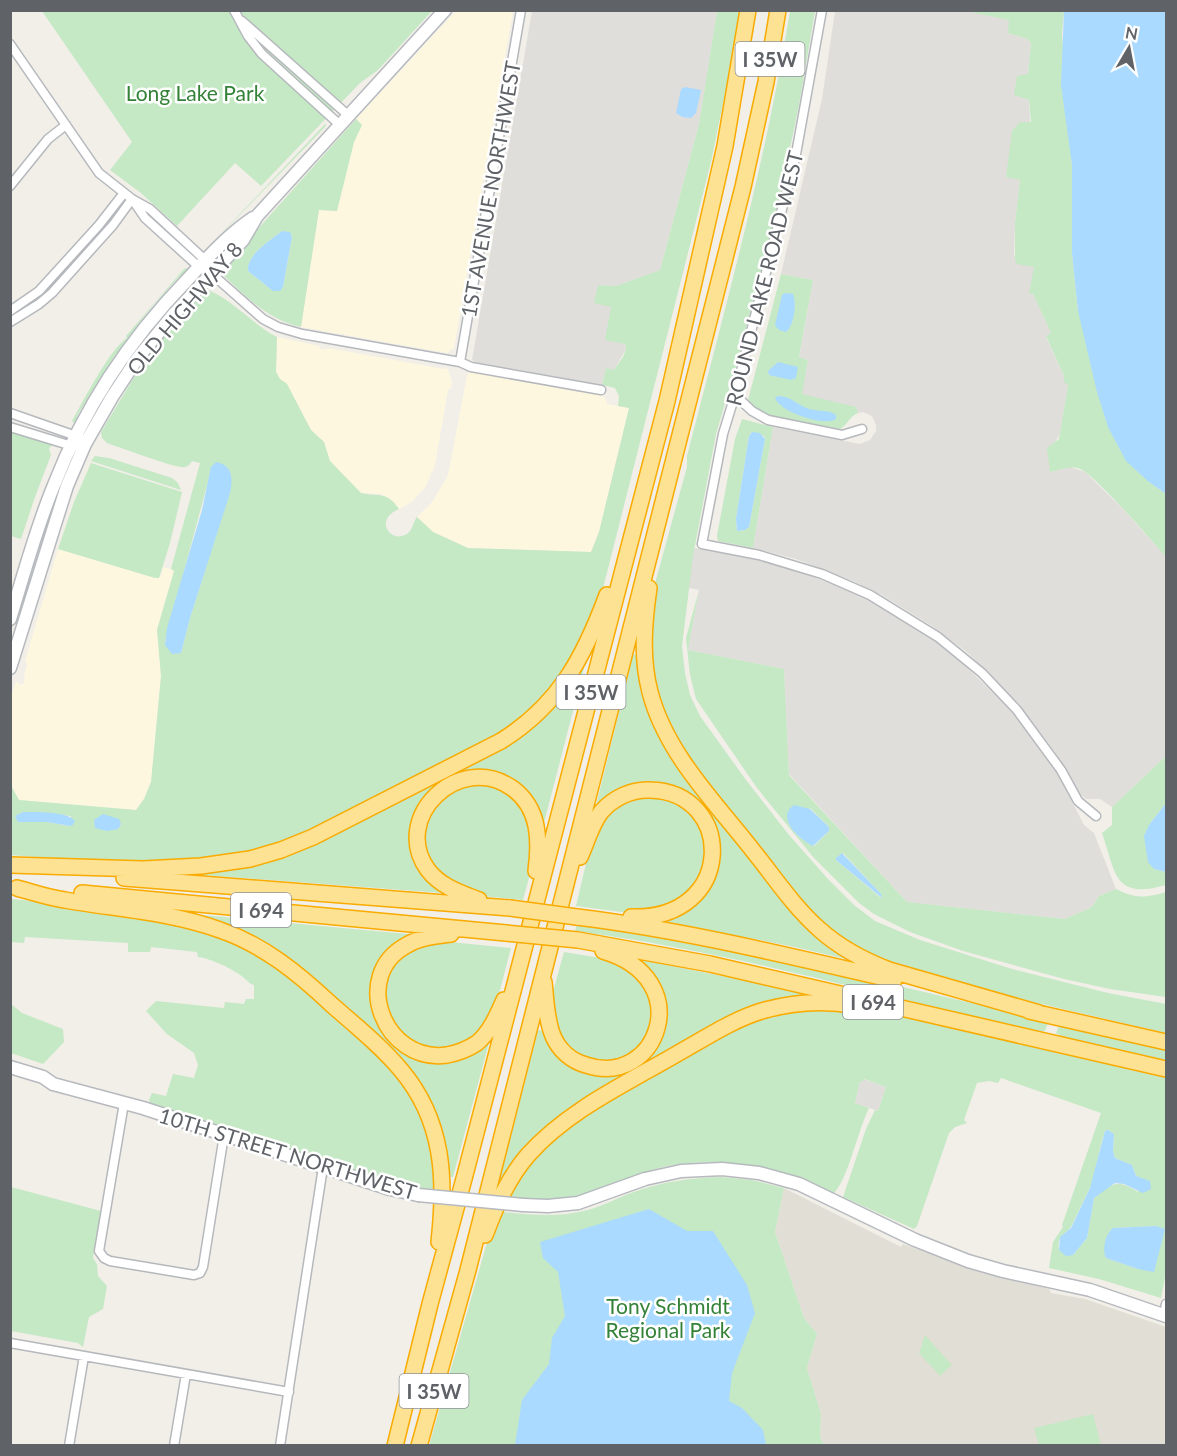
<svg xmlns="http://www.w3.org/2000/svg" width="1177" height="1456" viewBox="0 0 1177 1456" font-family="Lato,sans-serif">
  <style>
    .commercial { fill: #fef7e0 }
    .industrial { fill: #e0deda }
    .education { fill: #e1ded6 }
    .green { fill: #c5e8c5; fill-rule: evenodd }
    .water { fill: #aadaff }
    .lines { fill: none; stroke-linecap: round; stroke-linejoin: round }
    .street-casing { stroke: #b5b8bc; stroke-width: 11 }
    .secondary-casing { stroke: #b6babf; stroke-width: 15 }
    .highway-casing { stroke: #f9ab00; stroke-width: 18 }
    .street { stroke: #fff; stroke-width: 8 }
    .secondary { stroke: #fff; stroke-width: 12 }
    .highway { stroke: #fde293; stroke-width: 15 }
    .secondary-bridge-casing { stroke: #b6babf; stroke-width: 15; stroke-linecap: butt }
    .highway-bridge-casing { stroke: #f9ab00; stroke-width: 18; stroke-linecap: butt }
    .secondary-bridge { stroke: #fff; stroke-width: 12 }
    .highway-bridge { stroke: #fde293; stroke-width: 15 }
    .labels { text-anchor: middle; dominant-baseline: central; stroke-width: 5; stroke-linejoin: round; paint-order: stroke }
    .shield { fill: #fff; stroke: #8f9295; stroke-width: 1.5 }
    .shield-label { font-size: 20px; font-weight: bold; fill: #5f6368 }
    .park-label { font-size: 21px; fill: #348238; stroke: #fff }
    .street-label { font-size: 21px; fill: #5f6368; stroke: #fff }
  </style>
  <rect width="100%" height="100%" fill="#f1efe8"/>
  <!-- commercial -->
  <path class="commercial" d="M456 11H513L454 348 447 353 301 327 319 210 337 211 354 142 362 125 356 119Z
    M277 337 319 346 320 349H334L444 369 445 368 448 370 452 381 451 388 448 390 435 465 426 486 412 502 399 509 390 499 380 494 361 493 330 461 324 442 311 430 287 384 280 379 276 372Z
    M470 371 601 394 606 400 607 404 629 408 599 532 591 552 468 548 433 532 417 517 433 501 448 475 467 376Z
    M58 549 155 578 161 576 163 567 174 570 157 630 161 676 151 782 144 799 136 810 19 800 11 784 10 698 16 681 21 685 24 683 25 678 24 677 27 665 25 661Z"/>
  <!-- industrial -->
  <path class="industrial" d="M532 11H717L699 124 660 270 616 286 598 285 612 307 626 349 614 370 606 368 602 385 477 363 472 360Z
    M835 11H975V13L1010 20 1008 33 1027 39 1031 43 1028 74 1015 95 1029 100 1030 122 1006 176 1020 180 1015 223 1014 256 1034 267 1033 294 1051 333 1046 337 1068 385 1060 434 1054 444 1050 472 1070 467 1085 472 1122 508 1166 557V756L1112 807 1100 799H1086L1080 794 1055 752 1018 703 968 653 932 626 880 594 853 581 796 559 753 548 773 427 860 444 870 440 876 431V425L872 416 863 412 858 413 856 407 801 395 808 360 799 358 813 280 781 274 822 99Z
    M694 548 746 556 787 567 855 593 892 612 921 630 961 662 1010 709 1037 744 1059 776 1084 825 1094 833 1116 889 1099 896 1092 907 1065 919 907 902 789 774 784 669 688 650 699 590 688 588Z
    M863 1079 886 1087 878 1111 855 1103 860 1081Z"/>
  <!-- education -->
  <path class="education" d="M784 1188 901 1247 903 1244 971 1269 1049 1289 1051 1293 1085 1299 1166 1327V1445H824L820 1437 821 1414 807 1368 817 1334 804 1318 775 1232Z"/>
  <!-- green -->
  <path class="green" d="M975 10 1064 11 1062 34 1072 165V253L1078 311 1149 482 1166 494V557C1152 541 1094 473 1078 468 1068 466 1059 470 1050 472L1047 448 1059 439 1068 385 1064 382V376L1046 336 1051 333 1033 294H1029L1034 267 1017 264 1015 260V223L1020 180 1006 177 1012 131 1020 122H1031L1029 100 1014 95 1017 76 1028 74 1031 43 1027 39 1008 33 1009 20 974 13Z
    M42 11H432L378 70 360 83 261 186 235 163 177 226 141 193 110 170 132 142Z
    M717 11H739L731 64 711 162 597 612 574 662 520 724 331 824 249 856 121 864 11 855 10 784 19 800 136 810 144 799 151 782 161 676 157 630 174 571 171 569 200 463 192 461C190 464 189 466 185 467 176 469 120 447 107 443L102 438 101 432 139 369 141 362 205 289C232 298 250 323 277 337L276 372 280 379 287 384 311 430 324 442 330 461 361 493C379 497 387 491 399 509 373 520 391 544 407 534 413 530 413 522 417 517L433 532 468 548 591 552 599 532 629 408 618 406 619 396 615 388 602 385 606 368 614 370 623 357 626 349 625 344 605 340 611 307 594 303 598 285 616 286 660 270 699 124ZM209 478 231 487 190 618 181 653 165 642ZM23 812 71 816 70 826 47 822H22L19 814Z
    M790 11H815L799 105 780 196 740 352 716 434 693 556 682 646 685 673 690 695 700 716 746 780 789 835 828 879 854 905 875 921 920 940 1012 969 1108 993 1166 1004V1033L900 971 827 932 744 833 669 730 650 677 651 598 687 467V456C725 308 766 162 790 11Z
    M356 119 362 125 354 142 337 211 319 210 301 327C268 320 248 298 224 276L223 268ZM282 231 291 234 292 237 283 287 273 291 248 271C246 255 271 240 282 231Z
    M326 123 325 127 205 251Z
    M187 268 189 270 179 277 156 302 139 323 135 331 121 350 115 355 78 414 76 423H74L72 421C82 403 111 347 127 338L126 336 184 269Z
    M781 274 813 280 799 357 808 360 802 394 856 407 858 413C849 416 848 425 840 429L768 415 746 408Z
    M742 419 773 427 753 548 718 541 717 536 735 439ZM752 432 764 436 765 439 749 527 745 530 737 531 736 519 749 436Z
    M11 432 53 445 49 448 51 455 35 497 21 539 11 536Z
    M95 456 109 458 172 478 178 483 181 490 91 461Z
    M91 463 182 492 170 543 159 578H155L58 549 74 502Z
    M699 590 688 650 784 669 789 775 907 902 1065 919 1092 907 1099 896 1116 889C1136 899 1145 898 1166 892V997L1110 989 1064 979 963 951 910 932 874 914 859 903 814 858 757 788 696 699 690 675 686 638ZM810 808 829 827V831L814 846 799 837 789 825ZM843 853 881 894V898L836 860Z
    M633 654 641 656 678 758 855 961 795 947 657 920 691 904 714 839 666 788 601 807 596 806Z
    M587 657 544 823 538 822 518 787 453 779 415 829 444 890 443 893 189 874 259 859 504 742Z
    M1166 756V803L1149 825 1154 869 1166 872V885C1113 900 1116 873 1102 833L1112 825V807Z
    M466 783 504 788 529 813 535 855 523 900 482 896 436 873 422 843 428 811 457 785Z
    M628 797H670L702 824 708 865 682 902 629 913 576 906 593 834 598 823Z
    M10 899 56 903 168 922 217 935 272 960 381 1057C419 1100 432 1134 438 1190L397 1185 151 1105 149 1100 152 1093 166 1096 173 1074 194 1078 198 1065 194 1053 167 1034 146 1011 156 1001 224 1008 225 1002 244 1004 246 999H254V985C248 983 248 981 243 977 233 969 210 958 198 957L197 952 151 947 150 952H128V943L25 937 24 943 11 942Z
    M171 912 418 935 398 947 375 1004 419 1056 490 1039 453 1177 445 1176 427 1107 311 981Z
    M577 924C733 945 886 983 1039 1019L1048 1023 1045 1031 1034 1032C882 996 730 951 575 931Z
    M441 941 511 948 495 1009 474 1039 443 1051 406 1041 383 1005 387 974 409 948Z
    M564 952 619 961 651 991 653 1026 637 1050 616 1062 586 1060 559 1040 551 999Z
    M637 959 822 996 795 1000 579 1107 498 1186 538 1030 547 1032 555 1047 620 1069 662 1020Z
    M11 1004 22 1013 63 1029 64 1042 43 1064 11 1053Z
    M836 1005 898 1015 1166 1078V1272L1161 1298 1099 1279 1049 1268 1053 1242 1063 1227 1062 1225 1101 1113 1001 1078 998 1083 989 1081 977 1083 964 1120 967 1123 955 1127 949 1133 917 1226 914 1229 843 1197 866 1129 875 1110 878 1111 886 1087 864 1079 862 1082 860 1081 855 1103 869 1108C858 1130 848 1179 834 1193 777 1166 718 1153 655 1169 631 1175 610 1189 586 1196 559 1203 531 1199 504 1196L519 1171 563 1125 749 1017ZM1108 1130 1114 1134 1113 1151 1115 1158 1132 1165 1136 1176 1139 1178 1138 1192C1116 1178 1113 1184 1094 1198L1087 1238 1073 1255 1059 1250C1056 1234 1068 1235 1073 1223 1078 1211 1086 1198 1091 1185 1097 1168 1099 1148 1105 1131ZM1157 1226 1138 1269 1106 1258C1104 1249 1105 1234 1113 1228Z
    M1070 1025 1166 1047V1062L1064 1038 1056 1033 1059 1026Z
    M721 1177 752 1180 784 1188 775 1232 804 1318 817 1334 807 1368 821 1414 820 1437 824 1445 429 1446 496 1211C527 1215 557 1218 588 1210 603 1206 617 1198 631 1193 660 1182 690 1178 721 1177Z
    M11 1187 101 1211 93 1258 97 1264 98 1276 107 1286 103 1309 89 1317 83 1347 78 1343 11 1331Z
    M925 1335 952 1365 940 1376 919 1353Z
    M1093 1414 1101 1445H1039L1034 1428Z"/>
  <!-- water -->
  <path class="water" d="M1064 11H1166V494L1149 482 1126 461 1108 427 1097 392 1078 311 1072 253V165L1061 85Z
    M685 87 701 90 696 113 691 118 682 117 676 113 681 89Z
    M282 231 290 232 292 237 283 287 280 291H273L248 271C246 255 271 240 282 231Z
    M785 293 793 294C797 303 794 326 786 332L779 330 775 325 782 295Z
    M778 362 798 367 796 378 791 380 769 375 768 371Z
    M778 396C791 396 797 405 809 409 818 412 829 409 836 415V419C824 427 780 412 775 398Z
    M752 432 760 433 765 439 749 527 745 530 737 531 736 519 749 436Z
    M216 462C233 465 233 479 230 493L190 618 181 653 172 654 165 645 167 628 202 510 211 467Z
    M1166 803V872L1154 869 1148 862 1144 836 1149 825Z
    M794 805 810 809 829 827V831L813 846C800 840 775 818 794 805Z
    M23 812C36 812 67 811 75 821L73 825 70 826 47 822H18L15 816Z
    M103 814 119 819 121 824 118 829 107 831 95 828 94 820Z
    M842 853 881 894 882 898 836 860V858Z
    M1108 1130 1114 1134 1113 1151 1115 1158 1132 1165 1136 1176 1150 1181 1151 1189 1143 1193 1124 1184 1115 1183 1094 1198 1087 1238 1073 1255 1066 1256 1059 1250 1060 1237 1071 1228 1090 1188 1105 1131Z
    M649 1209 687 1231H713L747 1285 755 1313 732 1373 729 1401 742 1408 763 1430 766 1445H515L522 1400 549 1364 552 1338 565 1316 558 1272 543 1258 540 1242Z
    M1156 1226 1165 1229 1154 1272 1138 1269 1106 1258C1102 1250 1105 1234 1113 1228Z"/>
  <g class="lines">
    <defs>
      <path id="street" d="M234 10 248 36 262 54 340 125
        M822 10 796 154 735 395 723 434 702 544 759 555 822 574 870 595 938 637 982 673 1017 710 1061 770 1078 801 1096 816
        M242 21 349 116
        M10 44 99 173 132 199 150 209 205 260 208 265
        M10 186 48 139 66 125
        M132 199 145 218 199 267 212 274 263 319 278 327 302 334 460 362 471 367 601 390
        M10 311 39 291 99 225 124 193
        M10 322 39 304 52 293 113 225 132 199
        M460 362 521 10
        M735 395 752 411 768 420 842 435 862 429
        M10 413 79 437
        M10 427 72 446H76
        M124 1103 99 1251 104 1258 110 1261 194 1275 200 1273 203 1267 224 1135
        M1164 1315 1166 1304
        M10 1343 289 1392
        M69 1446 84 1356
        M174 1446 186 1374
        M280 1446 323 1167"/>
      <path id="secondary" d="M10 619C24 574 36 528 54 485 84 408 130 339 187 280 208 257 228 235 253 218
        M10 668 55 524 67 486 85 444 112 397 137 359 173 315 243 240 257 216 445 10
        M10 1067 43 1077 53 1084 143 1108 390 1189 418 1195
        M523 1205 548 1206 578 1203 645 1179 681 1171 722 1169 759 1173 799 1184 915 1240 968 1261 1003 1271 1090 1290 1166 1316"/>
      <path id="highway" d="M649 588C644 622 641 658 650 692 666 754 716 803 754 852 775 878 794 907 819 929 840 948 863 960 889 970L1039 1013
        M580 857C587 842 591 825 601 812 613 798 632 789 650 790 736 792 736 921 631 917
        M10 865 143 869 201 866 250 859 281 850 313 837 501 741C559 705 584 657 607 595
        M124 878 510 908
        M17 888C32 892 49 898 65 900 116 909 171 912 220 930 264 945 299 974 332 1005 356 1026 381 1046 401 1070 444 1121 446 1180 439 1242
        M82 893 506 933
        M479 900C461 893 441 887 428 870 390 818 459 751 512 788 540 808 540 841 536 871
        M577 917C684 930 789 956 894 980
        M451 934C436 936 420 937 407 945 350 975 384 1064 447 1055 458 1053 468 1049 477 1043 490 1032 497 1016 504 1000
        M578 940 710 964 1166 1069
        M544 982C546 999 546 1019 553 1036 559 1050 571 1061 586 1065 657 1089 699 979 603 951
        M1029 1011 1166 1042
        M485 1235C496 1206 508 1178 528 1155 567 1111 625 1084 675 1055 704 1039 733 1019 765 1010 794 1002 826 1000 856 1006
        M395 1446 430 1304 465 1175 667 401 725 146 748 10
        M419 1446 468 1270 743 187 766 82 778 10"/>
    </defs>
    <!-- street casing -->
    <use href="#street" class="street-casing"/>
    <!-- secondary casing -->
    <use href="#secondary" class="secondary-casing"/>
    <!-- highway casing -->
    <use href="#highway" class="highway-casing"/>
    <!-- street -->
    <use href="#street" class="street"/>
    <!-- secondary -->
    <use href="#secondary" class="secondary"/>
    <!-- highway -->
    <use href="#highway" class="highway"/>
    <defs>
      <path id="secondary-bridge" d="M418 1195 523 1205"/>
      <path id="highway-bridge" d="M510 908 577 917
        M506 933 578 940"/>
    </defs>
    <!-- secondary-bridge casing -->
    <use href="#secondary-bridge" class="secondary-bridge-casing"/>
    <!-- highway-bridge casing -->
    <use href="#highway-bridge" class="highway-bridge-casing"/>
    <!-- secondary-bridge -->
    <use href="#secondary-bridge" class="secondary-bridge"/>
    <!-- highway-bridge -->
    <use href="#highway-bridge" class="highway-bridge"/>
  </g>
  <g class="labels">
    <!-- shield labels -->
    <g class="shield">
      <rect x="735.5" y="42" width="69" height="34" rx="4.5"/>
      <rect x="556.5" y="675" width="69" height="34" rx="4.5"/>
      <rect x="231" y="893" width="60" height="34" rx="4.5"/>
      <rect x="843" y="985" width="60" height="34" rx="4.5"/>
      <rect x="399.5" y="1374" width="69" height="34" rx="4.5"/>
    </g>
    <g class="shield-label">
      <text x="770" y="59">I 35W</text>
      <text x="591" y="692">I 35W</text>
      <text x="261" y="910">I 694</text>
      <text x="873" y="1002">I 694</text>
      <text x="434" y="1391">I 35W</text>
    </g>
    <!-- park labels -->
    <g class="park-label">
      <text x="195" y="92">Long Lake Park</text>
      <text x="668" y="1305">Tony Schmidt<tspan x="668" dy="24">Regional Park</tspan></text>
    </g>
    <!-- street labels -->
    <g class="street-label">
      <text transform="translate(490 189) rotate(-80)">1ST AVENUE NORTHWEST</text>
      <text transform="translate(764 278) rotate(-76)">ROUND LAKE ROAD WEST</text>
      <text transform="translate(184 308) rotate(-50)">OLD HIGHWAY 8</text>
      <text transform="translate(288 1153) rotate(17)">10TH STREET NORTHWEST</text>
    </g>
  </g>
  <!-- border -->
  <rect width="1177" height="1456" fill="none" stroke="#5f6368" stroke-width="24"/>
  <!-- north arrow -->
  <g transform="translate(1129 48) rotate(10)" stroke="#ffffff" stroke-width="4.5" paint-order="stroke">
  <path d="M0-4.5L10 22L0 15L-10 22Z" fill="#5f6368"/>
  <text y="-9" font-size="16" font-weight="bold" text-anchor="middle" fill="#5f6368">N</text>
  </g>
</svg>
